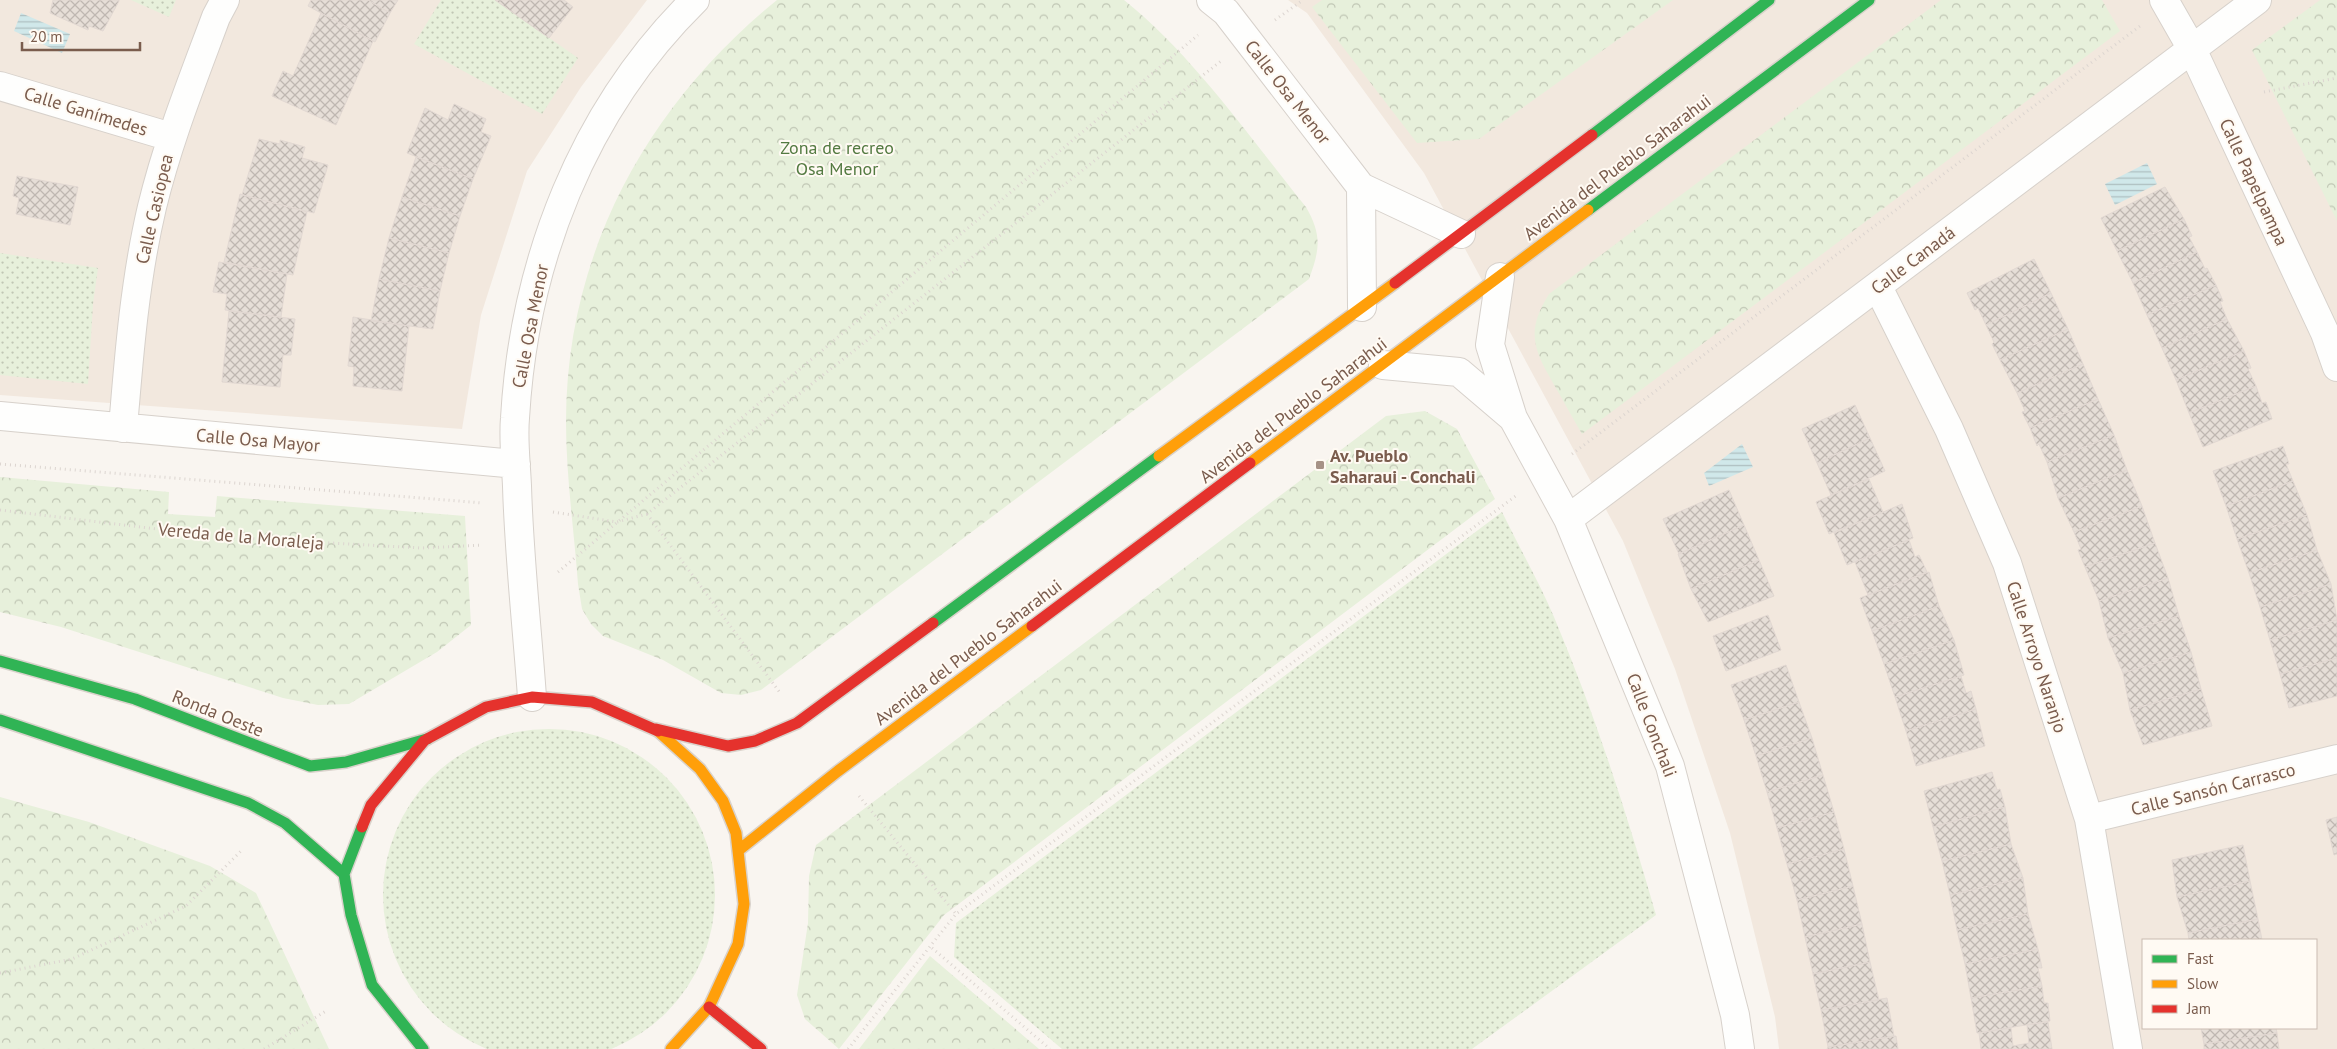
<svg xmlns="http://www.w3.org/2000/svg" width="2337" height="1049" viewBox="0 0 2337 1049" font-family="'PT Sans',sans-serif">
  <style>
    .residential { fill: #f2e8de; fill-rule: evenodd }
    .grass { fill: url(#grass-dots) }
    .park { fill: url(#park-crowns) }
    .water { fill: url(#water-rules) }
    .building { fill: url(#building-cross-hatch); stroke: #e2d8d2 }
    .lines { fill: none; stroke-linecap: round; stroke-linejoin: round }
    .street-casing { stroke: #d7d1cb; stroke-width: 30 }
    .fast-casing { stroke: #d9d2cb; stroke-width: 14 }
    .slow-casing { stroke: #d9d2cb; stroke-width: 14 }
    .jam-casing { stroke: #d9d2cb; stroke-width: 14 }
    .path { stroke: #dcd5d0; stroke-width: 3; stroke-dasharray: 1 4; stroke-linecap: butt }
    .street { stroke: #fefefd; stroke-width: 28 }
    .fast { stroke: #30b455; stroke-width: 11 }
    .slow { stroke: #ff9f0a; stroke-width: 11 }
    .jam { stroke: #e5322d; stroke-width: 11 }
    .poi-dot { fill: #a69286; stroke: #fffaf3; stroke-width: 2 }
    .labels { text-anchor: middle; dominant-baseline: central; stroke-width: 4; stroke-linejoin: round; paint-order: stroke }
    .street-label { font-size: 18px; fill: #7a5c4d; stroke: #fffaf3 }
    .park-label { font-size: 18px; fill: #537a41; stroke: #fffaf3 }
    .poi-label { font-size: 18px; font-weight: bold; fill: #7a5c4d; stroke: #fffaf3; text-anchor: start }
  </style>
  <defs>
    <pattern id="grass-dots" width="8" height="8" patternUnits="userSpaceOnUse" patternTransform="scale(1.25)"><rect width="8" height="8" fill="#e7f0db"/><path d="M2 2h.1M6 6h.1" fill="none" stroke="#c0c6b4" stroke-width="1.8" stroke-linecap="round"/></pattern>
    <pattern id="park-crowns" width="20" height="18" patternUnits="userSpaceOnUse" patternTransform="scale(1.25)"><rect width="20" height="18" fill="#e7f0db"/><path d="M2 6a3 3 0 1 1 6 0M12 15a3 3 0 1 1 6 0" fill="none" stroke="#c0c6b4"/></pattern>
    <pattern id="water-rules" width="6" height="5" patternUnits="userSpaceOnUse" patternTransform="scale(1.25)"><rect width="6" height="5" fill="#d0e8ea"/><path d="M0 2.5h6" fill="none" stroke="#aebfc0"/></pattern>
    <pattern id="building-cross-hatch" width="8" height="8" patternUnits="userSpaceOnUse" patternTransform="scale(1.25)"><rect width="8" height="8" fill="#e6ded7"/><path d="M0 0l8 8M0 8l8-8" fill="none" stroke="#bfb7b1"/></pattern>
  </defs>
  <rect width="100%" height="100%" fill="#f9f5f0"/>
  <!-- residential -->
  <path class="residential" d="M0 0H647L581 87 527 171 481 315 462 429 0 395Z
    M1288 0H2337V1049H1779L1775 1017 1730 833 1675 669 1623 541 1424 173 1307 13ZM2143 940H2316V1028H2143Z"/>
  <!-- grass -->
  <path class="grass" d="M131 0H176L169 17Z
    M441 0H495L578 58 542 114 414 44Z
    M0 253 98 268 93 304 88 384 0 375Z
    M1502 512C1519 547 1539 582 1554 617 1595 714 1627 814 1656 915L1472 1049H1062L954 957 956 923Z
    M383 895a166 166 0 1 1 332 0a166 166 0 1 1-332 0Z"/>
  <!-- park -->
  <path class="park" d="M777 0H1124C1193 55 1250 138 1306 207 1322 235 1320 249 1309 279L761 690 741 695 721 693 663 660 603 636 591 624 582 609 578 584C574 530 566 476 566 422 566 252 648 105 777 0Z
    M1322 0H1673L1479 139 1417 143 1312 7Z
    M1941 0H2102L2120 31 1582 434C1572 417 1563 400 1553 383 1533 348 1526 331 1549 294Z
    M2320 0H2337V221L2252 50Z
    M1425 411 1457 429 1495 499 944 915 839 1049 805 1019 797 995 808 923 809 876 816 845 1386 416Z
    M0 477 169 492 168 514 215 517 217 496 465 516 471 625 437 652 349 704 318 705 283 698 61 627 0 612Z
    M0 797 89 822 210 866 256 893 329 1049H0Z
    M930 956 1039 1049H859Z"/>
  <!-- water -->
  <path class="water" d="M21 13 70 34 62 53 14 31Z
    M2147 163 2157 184 2115 205 2105 184Z
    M1742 444 1753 467 1709 486 1704 473Z"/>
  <!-- building -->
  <path class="building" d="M53 0H119V1L103 31 89 26 88 30 50 13Z
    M311 0H368L390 13 375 42 308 6Z
    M368 0H398L390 13Z
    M495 0H564L573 7 549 38Z
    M321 13 373 41 336 125 272 96 283 71 293 76Z
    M454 104 486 119 481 132 491 136 473 179 407 153 425 108 448 120Z
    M259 139 280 144V140L305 147 302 158 328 165 314 213 242 195Z
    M416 157 473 179 460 216 402 197Z
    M17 176 78 187 70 225 16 214 19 198 13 196Z
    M2165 187 2184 219 2117 251 2101 218Z
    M240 194 307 212 293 275 224 262Z
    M402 197 460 216 449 253 389 238Z
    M2184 219 2192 236 2189 237 2197 252 2133 283 2117 251Z
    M389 238 449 253 440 291 379 279Z
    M2197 252 2205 269 2207 268 2216 285 2147 315 2133 283Z
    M2034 259 2051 293 1986 325 1978 308 1975 310 1967 293Z
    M219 262 287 274 281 317 225 310 227 294 213 292Z
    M379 279 440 291 433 329 371 321Z
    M2216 285 2223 301 2220 302 2227 319 2162 348 2147 315Z
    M2051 293 2068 329 2000 360 1992 344 1994 342 1986 325Z
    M229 311 295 319 291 355H283L280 387 222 382Z
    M353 317 409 326 402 391 353 386 354 367 348 366Z
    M2227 319 2244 351 2176 380 2162 348Z
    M2068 329 2083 364 2017 393 2000 360Z
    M2244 351 2251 368 2248 369 2256 386 2189 413 2176 380Z
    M2083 364 2098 399 2030 428 2022 412 2025 411 2017 393Z
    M2256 386 2262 403 2266 402 2272 419 2203 447 2189 413Z
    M2098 399 2114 435 2047 462 2039 444 2037 446 2030 428Z
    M1855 405 1870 438 1817 463 1802 429Z
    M2114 435 2127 470 2058 498 2047 462Z
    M1870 438 1885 471 1831 495 1817 463Z
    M2283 446 2289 464H2286L2293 481 2226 506 2213 471Z
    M2127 470 2142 506 2074 532 2058 498Z
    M1869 479 1883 512 1829 534 1816 502Z
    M2293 481 2307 515 2237 539 2226 506Z
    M1729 490 1744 525 1679 554 1663 519Z
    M1902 504 1913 538 1847 565 1834 533Z
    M2142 506 2155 543 2085 567 2078 550 2081 549 2074 532Z
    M2307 515 2317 550 2249 573 2237 539Z
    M1744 525 1759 560 1691 589 1678 554Z
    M1909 540 1915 557 1919 555 1927 572 1868 595 1855 562Z
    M2155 543 2168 578 2099 601 2085 567Z
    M2317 550 2331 584 2260 607 2249 573Z
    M1759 560 1774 596 1708 622 1691 589Z
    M1929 572 1939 606 1872 631 1860 598Z
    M2168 578 2179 616 2108 638 2099 601Z
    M2331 584 2337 620 2270 640 2260 607Z
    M1939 606 1954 640 1884 664 1872 631Z
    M1768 615 1781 650 1726 671 1713 636Z
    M2179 616 2191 652 2123 673 2108 638Z
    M2337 620V658L2280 674 2270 640Z
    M1954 640 1964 675 1895 697 1884 664Z
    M2191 652 2201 689 2130 710 2123 673Z
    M2337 658V696L2289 708 2280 674Z
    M1786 665 1799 702 1744 720 1731 685Z
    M1961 676 1966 693 1971 691 1976 709 1906 731 1895 697Z
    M2201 689 2212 726 2143 745 2130 710Z
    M1799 702 1812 738 1756 756 1744 720Z
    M1976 709 1985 746 1916 766 1906 731Z
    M1812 738 1823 775 1767 792 1756 756Z
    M1992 772 1997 790 2000 789 2005 807 1933 827 1924 791Z
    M1823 775 1834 812 1777 828 1767 792Z
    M2005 807 2011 844 1942 861 1933 827Z
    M1834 812 1844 849 1787 864 1777 828Z
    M2337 817V854L2334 855 2326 820Z
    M2011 844 2023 878 1950 895 1942 861Z
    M2243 845 2250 881 2177 897 2172 860Z
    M1844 849 1853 886 1797 900 1787 864Z
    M2023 878 2028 914 1957 930 1950 895Z
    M2250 881 2258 919 2188 933 2177 897Z
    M1853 886 1862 924 1805 937 1797 900Z
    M2028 914 2038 949 1965 964 1957 930Z
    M2258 919 2262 940H2189L2188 933Z
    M1862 924 1870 962 1813 974 1805 937Z
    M2038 949 2042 968H2038L2042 986 1971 998 1965 964Z
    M1870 962 1879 1000 1821 1010 1813 974Z
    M2042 986 2044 1003H2048L2050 1021 1977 1033 1971 998Z
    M1887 998 1894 1036 1828 1047 1821 1010Z
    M2048 1022 2052 1049H1981L1979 1033 2011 1028 2013 1046 2029 1043 2027 1025Z
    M2201 1028H2276L2277 1033 2204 1044Z
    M2277 1033 2279 1049H2204V1044Z
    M1896 1036 1898 1049H1827L1828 1047Z"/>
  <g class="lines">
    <defs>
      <path id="street" d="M1211 0 1226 12 1361 187
        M2164 0 2192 49 2325 333 2337 367
        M0 86 171 137
        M1500 277 1490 345 1513 418 1568 519 1670 766 1735 1015 1740 1049
        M1878 287 1949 429 2007 563 2089 819 2128 1049
        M1362 307 1361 187 1461 234
        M1383 365 1459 372 1513 418
        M0 416 516 464
        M123 428C129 354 135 279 152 207 168 141 193 79 216 17L225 0
        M1568 519 2257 0
        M532 697C527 627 519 556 517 486 516 463 513 440 515 418 524 262 583 110 695 0
        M2089 819 2337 759"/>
      <path id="fast" d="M1592 135 1769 0
        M1588 210 1869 0
        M933 623 1159 456
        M0 661 135 699 310 766 346 762 427 739
        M0 720 248 803 285 823 344 874
        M362 827 344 874 351 915 372 985 423 1049"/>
      <path id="slow" d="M1159 456 1395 283
        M1250 463 1588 210
        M658 731 700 769 723 801 736 833 744 904 738 944 709 1007 671 1049
        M739 850 838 771 1032 626"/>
      <path id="jam" d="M1395 283 1592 135
        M1032 626 1250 463
        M656 729 728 746 755 741 797 723 933 623
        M427 739 486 707 532 697 592 702 658 731
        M362 827 371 805 424 741
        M709 1007 761 1049"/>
    </defs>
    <!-- street casing -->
    <use href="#street" class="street-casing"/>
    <!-- fast casing -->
    <use href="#fast" class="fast-casing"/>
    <!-- slow casing -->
    <use href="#slow" class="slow-casing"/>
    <!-- jam casing -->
    <use href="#jam" class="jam-casing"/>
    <!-- path -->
    <path class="path" d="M1275 20 1303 0
      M2264 92 2337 78
      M1572 454 2140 26
      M0 464 483 503
      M0 510 223 537 421 548 483 545
      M553 512 617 522 647 514 1221 61
      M647 514 781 694
      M558 572 1198 35
      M859 796 956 914
      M932 948 1050 1049
      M0 973 72 959 186 906 242 850
      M264 1049 326 1011
      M848 1049 956 914 1517 495"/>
    <!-- street -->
    <use href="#street" class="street"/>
    <!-- fast -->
    <use href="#fast" class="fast"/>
    <!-- slow -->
    <use href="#slow" class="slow"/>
    <!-- jam -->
    <use href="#jam" class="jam"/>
  </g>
  <!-- markers -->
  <rect class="poi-dot" x="1315" y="460" width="10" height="10" rx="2.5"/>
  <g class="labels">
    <!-- street labels -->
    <g class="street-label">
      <text transform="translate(1288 92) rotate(52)">Calle Osa Menor</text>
      <text transform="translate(86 111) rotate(17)">Calle Ganímedes</text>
      <text transform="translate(1617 167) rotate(-37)">Avenida del Pueblo Saharahui</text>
      <text transform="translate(2254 182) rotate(65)">Calle Papelpampa</text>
      <text transform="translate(154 209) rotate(-77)">Calle Casiopea</text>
      <text transform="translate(1913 260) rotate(-37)">Calle Canadá</text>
      <text transform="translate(530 326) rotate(-79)">Calle Osa Menor</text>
      <text transform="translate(1293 410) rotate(-37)">Avenida del Pueblo Saharahui</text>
      <text transform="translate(258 440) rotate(5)">Calle Osa Mayor</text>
      <text transform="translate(241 536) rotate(5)">Vereda de la Moraleja</text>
      <text transform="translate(968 652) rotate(-37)">Avenida del Pueblo Saharahui</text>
      <text transform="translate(2037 657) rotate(72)">Calle Arroyo Naranjo</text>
      <text transform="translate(218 713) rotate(22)">Ronda Oeste</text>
      <text transform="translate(1652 725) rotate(69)">Calle Conchali</text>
      <text transform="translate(2213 789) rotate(-14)">Calle Sansón Carrasco</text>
    </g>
    <!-- park labels -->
    <g class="park-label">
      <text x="837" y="147">Zona de recreo<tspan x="837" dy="21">Osa Menor</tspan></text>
    </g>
    <!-- poi labels -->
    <g class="poi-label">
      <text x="1330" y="455">Av. Pueblo<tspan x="1330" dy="21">Saharaui - Conchali</tspan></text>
    </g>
  </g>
  <!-- legend -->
  <rect x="2142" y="939" width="175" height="90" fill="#fffaf3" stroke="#cabbb1"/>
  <rect x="2152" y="955" width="25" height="8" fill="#30b455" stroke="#cabbb1"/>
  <text x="2187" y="964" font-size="15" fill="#7a5c4d">Fast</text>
  <rect x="2152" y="980" width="25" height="8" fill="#ff9f0a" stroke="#cabbb1"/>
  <text x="2187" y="989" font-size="15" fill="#7a5c4d">Slow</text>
  <rect x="2152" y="1005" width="25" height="8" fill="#e5322d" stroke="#cabbb1"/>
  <text x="2187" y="1014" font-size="15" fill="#7a5c4d">Jam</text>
  <!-- scale -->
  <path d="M22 42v8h118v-8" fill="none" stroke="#7a5c4d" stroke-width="2.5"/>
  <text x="30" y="42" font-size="15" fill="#7a5c4d" stroke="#fffaf3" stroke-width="4" paint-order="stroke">20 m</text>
</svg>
